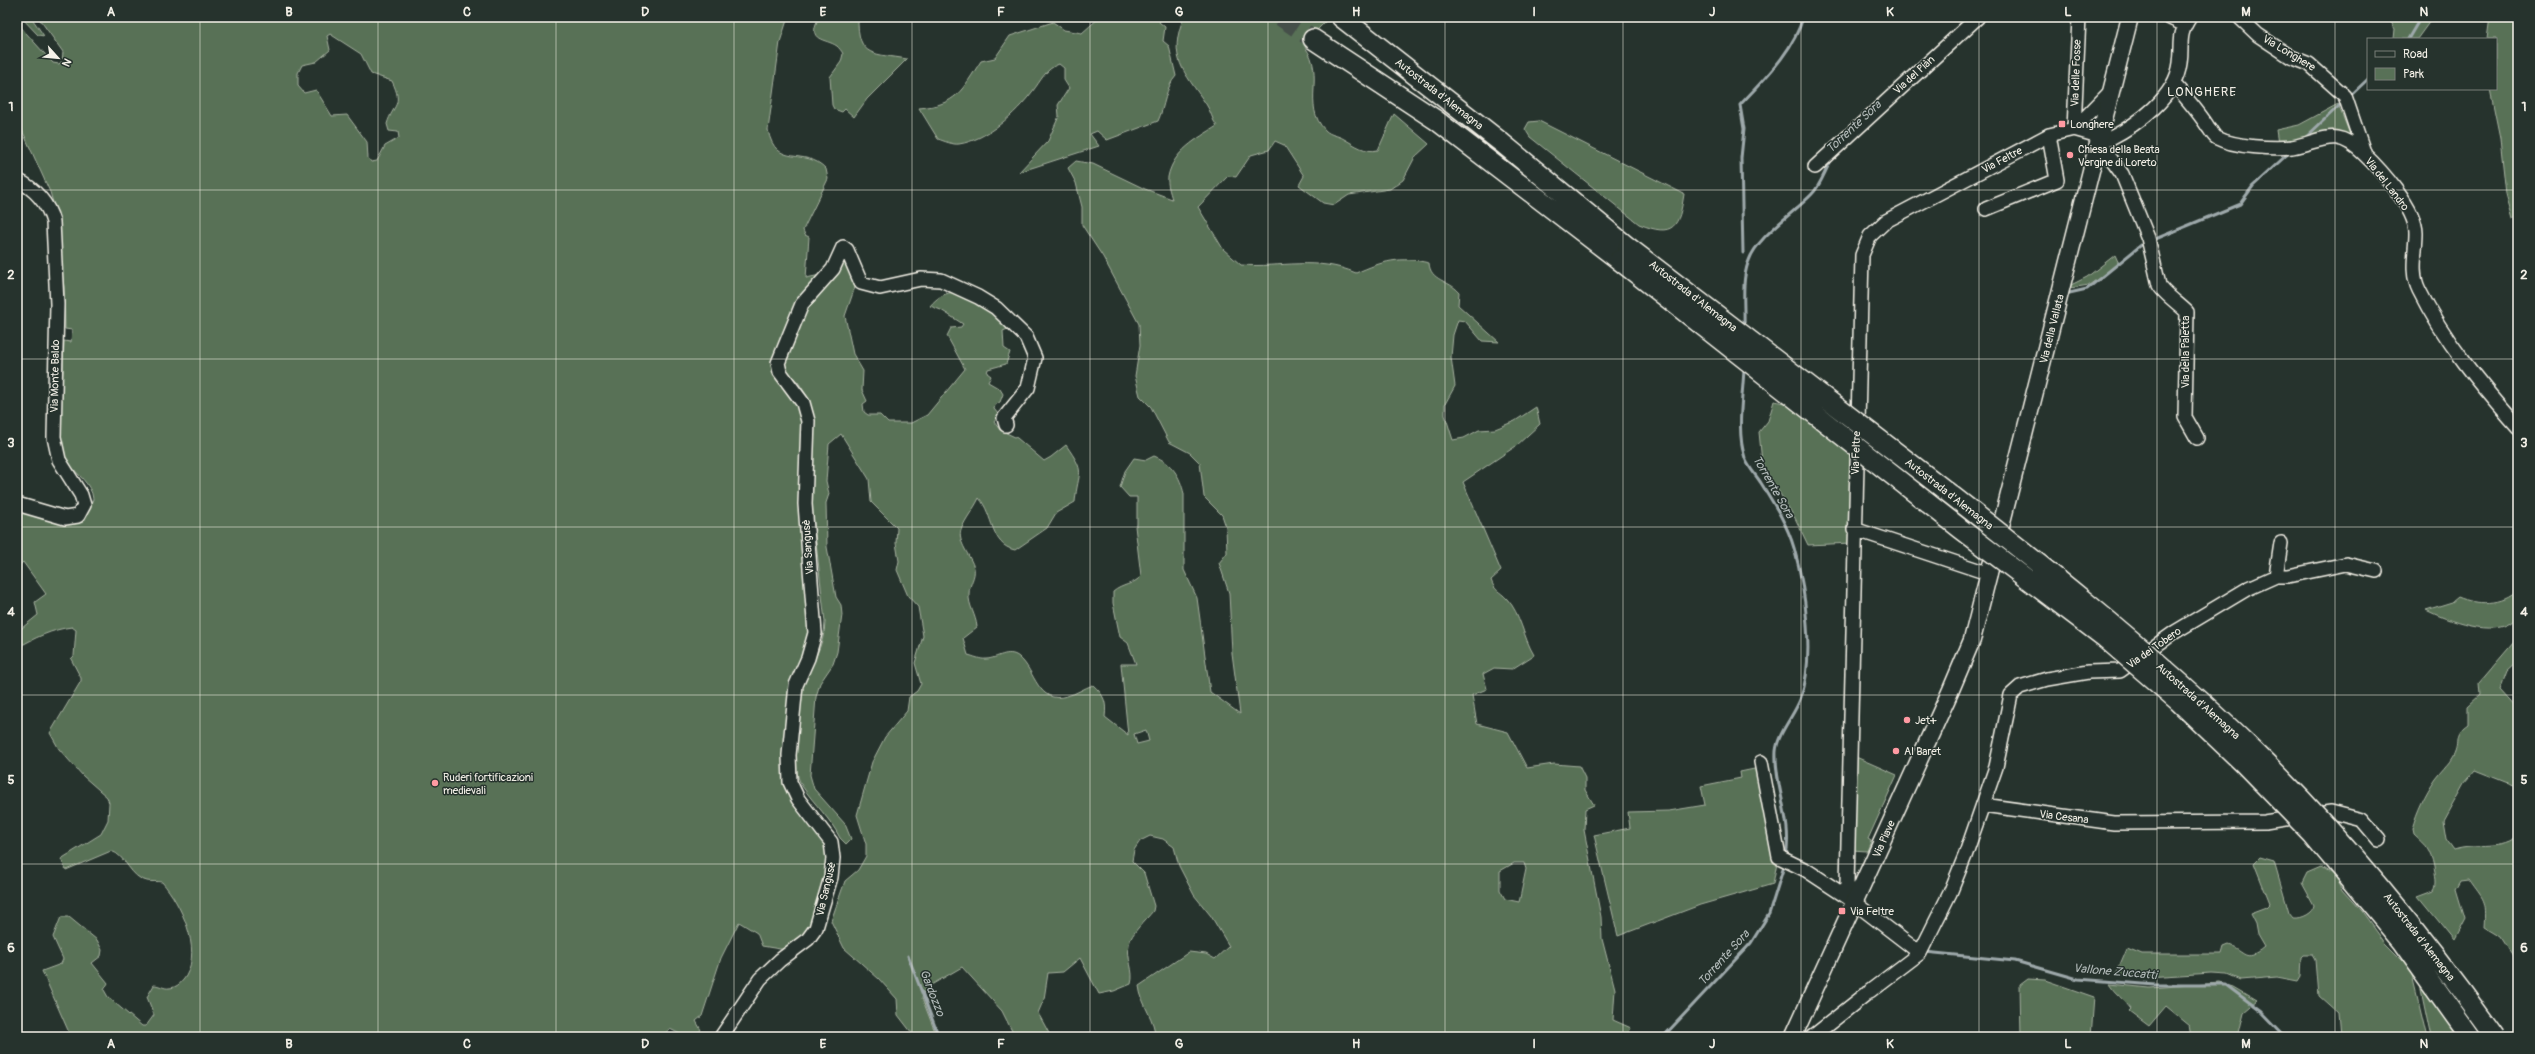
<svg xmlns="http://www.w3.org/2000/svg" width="2535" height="1054" viewBox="0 0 2535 1054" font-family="Pangolin,sans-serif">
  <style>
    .green { fill: #587157; stroke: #a6b1a0; fill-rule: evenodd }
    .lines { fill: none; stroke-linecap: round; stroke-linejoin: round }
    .stream { stroke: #9ea9ab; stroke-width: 3 }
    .highway-tunnel { stroke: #455049; stroke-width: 19; stroke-dasharray: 19 10; stroke-linecap: butt }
    .minor-casing { stroke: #f4f1e8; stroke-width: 16 }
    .major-casing { stroke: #f4f1e8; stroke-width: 19 }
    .highway-casing { stroke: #f4f1e8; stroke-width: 22 }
    .minor { stroke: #26332d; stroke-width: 13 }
    .major { stroke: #26332d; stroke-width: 16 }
    .highway { stroke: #26332d; stroke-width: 19 }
    .highway-bridge-casing { stroke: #f4f1e8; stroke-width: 22; stroke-linecap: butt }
    .highway-bridge { stroke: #26332d; stroke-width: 19 }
    .grid { fill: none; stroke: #f4f1e8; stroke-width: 1; stroke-opacity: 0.55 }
    .poi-dot { fill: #ff9aa2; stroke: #26332d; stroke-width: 1.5 }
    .labels { text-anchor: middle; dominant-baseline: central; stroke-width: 3; stroke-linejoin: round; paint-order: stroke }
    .street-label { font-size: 11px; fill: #f4f1e8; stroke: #26332d }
    .poi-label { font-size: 11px; fill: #f4f1e8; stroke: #26332d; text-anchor: start }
    .water-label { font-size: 12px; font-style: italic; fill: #b3bbba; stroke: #26332d }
    .quarter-label { font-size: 13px; letter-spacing: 1px; fill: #f4f1e8; stroke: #26332d }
    .neatline { fill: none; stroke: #f4f1e8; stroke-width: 1.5 }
    .grid-label { font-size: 13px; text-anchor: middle; font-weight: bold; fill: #f4f1e8 }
  </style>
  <rect width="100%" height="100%" fill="#26332d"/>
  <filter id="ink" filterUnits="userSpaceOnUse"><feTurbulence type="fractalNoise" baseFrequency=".025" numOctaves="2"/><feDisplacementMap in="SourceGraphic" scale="8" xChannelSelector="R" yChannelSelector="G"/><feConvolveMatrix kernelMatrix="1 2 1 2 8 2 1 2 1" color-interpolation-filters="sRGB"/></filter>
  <g filter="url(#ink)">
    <!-- green -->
    <path class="green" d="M21 17H31L44 36 38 35Z
      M38 17H788L780 42 768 130C776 170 805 146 826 169L828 179 803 230 805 235 809 237 806 278 830 273 804 298 777 358 795 385 808 451 818 617 805 665 790 751 797 787 835 838 819 926 792 951 762 946 757 933 739 922 721 958 702 1016 696 1021 701 1030 695 1035 684 1036 670 1029 660 1037H71L42 971 61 964 63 959 53 937 61 917H69L97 940 102 950 101 956 92 963 108 983 104 990 108 997 142 1026H146L154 1015 147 997 154 985C159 985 165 989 169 988 177 988 183 981 186 976 202 948 181 904 162 882 157 881 151 882 147 881 130 878 126 855 111 851L66 870 61 859 101 834 108 820 109 803 107 797 83 776 59 749 50 733 81 681V678L71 659 74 656 76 630 72 627C53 629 34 638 17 648V632L38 615 35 602 46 594 23 562 17 567V544L21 539 17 530V505L75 524 86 516 93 499C92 484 76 474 68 462 63 455 62 446 60 438L64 341 71 342 72 330 65 329 64 287 54 206 50 192 17 119V23L53 63 59 64 62 61 63 52ZM330 34 361 54 371 74 392 81C404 106 393 104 387 124L389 131 398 132 399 138 385 146 377 161 371 162 368 158 367 142 347 115 332 116 316 90 304 93 298 86V73L302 65 316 62 330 50 327 36Z
      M817 17H858C857 59 875 53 907 59L867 99 854 117 845 109 842 112 834 109 832 105 830 77 841 62 843 54C842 51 839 48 837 46 825 38 807 42 818 19Z
      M1100 17H1163L1159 22 1165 27 1163 41 1169 46 1176 76C1165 88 1165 106 1158 121L1107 140 1097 131 1090 134 1099 146 1019 172 1048 141 1059 116 1058 105 1069 88 1064 80V68L1059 64C1045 69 1041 81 1032 92 1016 113 987 140 959 144 953 145 944 141 938 139L919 108C957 105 962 90 981 61L995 58 1010 36 1053 22 1064 30 1082 33Z
      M1184 17H1330L1312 35 1305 47C1326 75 1301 105 1325 130 1331 136 1338 135 1344 139 1355 145 1365 153 1378 150L1394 114 1429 144 1415 157 1403 180 1390 189 1349 195 1334 205 1323 203 1299 185 1304 176 1284 145 1275 141 1269 150 1251 155 1236 177 1228 176 1198 207 1223 249 1241 265C1282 268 1316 256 1356 273 1383 261 1400 256 1429 263 1430 281 1449 280 1459 292L1458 305 1499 342 1482 341 1465 321 1458 320 1453 335 1451 357 1455 386 1445 404V415L1453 440 1464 438 1479 430 1495 429 1515 421 1536 407 1540 424 1516 446 1463 482 1501 571 1491 580C1495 592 1499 590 1507 599 1521 614 1523 637 1534 655L1512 669 1494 668 1483 674 1487 689 1472 695 1477 724 1508 732 1527 768 1554 764 1579 766 1585 778V790L1594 805 1585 809 1584 830 1601 917 1602 939 1615 989 1613 1020 1631 1028 1626 1037H1226L1197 1034V1037H1155C1156 1021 1141 1005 1139 986L1189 952 1206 954 1215 959 1229 946 1211 916 1194 895 1179 866 1174 847 1163 839 1150 836 1140 841 1134 850 1132 861 1144 873 1154 906 1153 911C1146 920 1131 933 1129 944 1126 958 1135 971 1131 984L1114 991 1099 994 1080 958 1063 972 1048 973 1044 999 1038 1013 1051 1037H1015L1002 1011 962 967 926 988 922 998 937 1037H915L898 1015 897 999 879 979 844 948 831 921 845 881 858 870 866 856V844L857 815 872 762 885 737 907 711 909 697 917 691 921 684 915 663 923 636 918 607 908 596 897 570 899 561 896 543 897 528 871 502 869 479 841 434 829 444 826 481 829 494 826 503 827 547 836 597 841 605 842 615 837 652 833 664 820 683 816 697 810 775 814 789 845 824 851 839 846 844 840 838C831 819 814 804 802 786 790 767 794 709 802 687 810 666 825 645 825 622L810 489 809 399 798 382 783 368 782 358 798 333V318L843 255 855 287 845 316 853 354 863 371 862 390 867 401 863 404 864 412 868 415H880L888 423H911L927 415 965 369 947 336 951 328 961 327 963 324 941 310 930 306C957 273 988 308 1012 327L1003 331 1004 348 1010 352 1006 364 988 369 987 373 991 376 988 382 1000 389 1003 394 1000 402 995 405 994 409 999 415 994 422 1000 430 1017 438 1044 461 1051 457 1066 445C1087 475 1078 469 1075 502L1056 513 1047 528 1015 550C990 545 994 515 979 498 974 509 965 519 961 530 957 542 971 556 974 568 976 577 969 584 969 594 968 605 976 615 977 627L963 638 968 655C973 656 981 660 986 659 997 659 1008 648 1019 657 1036 671 1037 705 1067 696 1076 694 1084 688 1093 685 1104 695 1107 702 1105 717L1128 735 1121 664H1136L1128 643 1120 637 1113 603V592C1122 584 1134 585 1141 576L1135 526 1137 525V497H1129L1120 487 1125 471 1134 458 1146 460 1154 456C1172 463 1180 476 1184 494V570L1197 598 1210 692 1240 714 1232 653 1229 593 1219 563 1227 553 1226 527 1222 515 1204 497 1200 463 1190 453 1169 442 1151 407 1140 396 1135 376 1140 345 1139 324 1103 257 1082 225V207L1076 183 1068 168 1076 161 1093 164 1145 189 1172 199C1170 192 1167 184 1168 177 1173 151 1197 139 1217 126 1212 120 1211 111 1206 104 1184 71 1167 58 1184 17ZM1146 730 1149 741 1137 744 1134 734ZM1514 863H1524L1526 869 1520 898 1519 902 1505 899 1500 890V871Z
      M2388 17H2433L2417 39H2394L2395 29Z
      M2490 17H2518V216L2513 219 2506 194 2500 138 2490 89H2496V39H2487Z
      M2338 104 2351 137 2318 134 2303 137 2297 142 2278 144 2276 130 2299 125Z
      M1539 121 1684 194C1679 227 1674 238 1639 224L1530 137 1525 129 1529 122Z
      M2115 255 2119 264 2089 285 2070 288 2071 285 2087 277Z
      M1774 401 1816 409 1855 424 1852 543 1808 545 1795 518 1766 471 1762 462 1759 432 1768 421Z
      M2518 590V629L2513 620C2494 639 2446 620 2426 610L2452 602 2458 597C2477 605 2503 606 2518 590Z
      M2514 642H2518V661L2507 671 2500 690 2518 710V787L2475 770 2464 783 2443 821 2446 839 2454 850C2474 843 2503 852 2518 835V965L2500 936 2485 927C2487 898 2484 901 2469 879L2461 880 2456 889 2465 919 2454 940 2418 896 2434 890C2438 883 2435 876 2434 868 2430 849 2427 847 2413 834L2412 829C2417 811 2425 794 2436 778 2441 771 2449 764 2453 756 2461 741 2451 737 2468 725V706L2480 695 2479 683Z
      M1856 757 1897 775 1868 839 1871 841 1867 851 1852 850Z
      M1759 768 1777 862 1773 884 1700 905 1618 936 1594 835 1630 828 1628 812 1669 811 1705 805 1701 786 1741 778 1740 772Z
      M2260 857 2274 861 2289 913 2293 918C2301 919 2313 913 2314 905L2302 883 2307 873 2321 867 2335 876 2342 890 2361 911 2384 943 2412 971 2428 1037H2340L2338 1013 2319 996 2316 960 2313 955H2304L2302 957 2301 976 2298 981 2277 977 2241 980 2227 974 2212 973 2147 977 2116 974 2127 948 2142 954H2222L2224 947 2229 945C2245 950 2245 963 2264 947L2257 935 2255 924 2250 914 2266 908 2270 904 2254 863Z
      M2028 979 2045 980 2094 997 2091 1037H2021L2020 985Z
      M2420 980 2466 1037H2432Z
      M2220 983 2233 987 2257 1001 2244 1012 2238 1037H2191L2189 1025 2166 1006 2149 1026 2129 1011 2131 1009C2124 999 2115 994 2109 984L2150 988Z"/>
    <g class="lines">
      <!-- stream -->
      <path class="stream" d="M2408 39 2421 17
        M1920 79 1957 45
        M2349 97 2368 79
        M2304 139 2343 102
        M2153 240 2240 204 2253 186 2291 151
        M1743 253 1741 158 1744 129 1740 105C1763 80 1794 51 1803 17
        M2065 294 2087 289 2145 242
        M1744 328C1745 308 1741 283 1748 263 1756 237 1793 214 1812 194 1821 185 1825 170 1832 159
        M1744 368C1743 397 1736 430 1745 458 1748 467 1756 475 1761 483 1774 504 1787 524 1794 548 1805 586 1815 659 1801 697 1795 715 1778 732 1776 751 1774 786 1793 821 1786 856
        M1925 952 2015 961 2078 979 2156 985H2226L2262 1012 2286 1037
        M908 956 939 1037
        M1663 1037 1751 943 1769 914 1785 863"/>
      <!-- highway-tunnel -->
      <path class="highway-tunnel" d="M1281 17 1313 39"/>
      <defs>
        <path id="minor" d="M2168 17 2185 25
          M2239 17 2258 35 2291 57 2309 64 2345 96 2365 155
          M2174 84C2186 98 2198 111 2208 127 2211 130 2213 136 2217 138 2234 147 2273 149 2292 147 2324 141 2335 126 2364 154 2381 170 2416 209 2416 233 2416 252 2410 272 2419 290 2444 341 2481 385 2518 427
          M2074 129 2079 17
          M2074 129 2112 90
          M2098 146 2103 148 2122 174 2148 238 2159 285C2163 293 2179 304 2187 312L2185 417 2197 438
          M1815 167 1978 17
          M17 180C34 188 48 203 53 222L57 304 54 437 59 460 81 495 84 505 78 516 65 518 17 504
          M1986 209 2057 180 2049 135
          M1854 529 1990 574
          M2276 576 2281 543
          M1761 762 1779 857 1806 870 1847 897 1920 953
          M1983 805 2114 823 2265 822 2331 812 2362 820 2379 840
          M1855 903 1847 884 1862 255 1870 236 1886 221 2049 135 2074 129 2109 139C2138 124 2176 97 2180 63 2183 42 2177 37 2190 17
          M1870 991 1920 953 1950 893 1965 856 1996 767 2011 695 2020 687 2047 679 2088 672 2120 671 2175 632 2247 589 2276 576H2288L2346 564 2376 571
          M721 1037 760 979 780 960 808 939 816 928 831 877 833 858 831 842 798 799 790 782 789 755 796 685 808 658 815 633 805 504 808 421 803 403 780 372 778 363 802 304 833 269 843 247 847 250 861 283 880 288 921 279 941 280 978 297 996 308 1026 337 1035 358 1028 388 1004 418 1006 425
          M1812 1037 1865 995"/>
        <path id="major" d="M1793 1037 1950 692 1972 640 2130 17"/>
        <path id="highway" d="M1341 17 1502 143 1628 247
          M1313 39 1436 120 1619 260"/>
      </defs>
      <!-- minor casing -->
      <use href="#minor" class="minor-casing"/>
      <!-- major casing -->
      <use href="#major" class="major-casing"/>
      <!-- highway casing -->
      <use href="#highway" class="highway-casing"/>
      <!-- minor -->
      <use href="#minor" class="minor"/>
      <!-- major -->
      <use href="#major" class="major"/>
      <!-- highway -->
      <use href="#highway" class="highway"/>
      <defs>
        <path id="highway-bridge" d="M1628 247C1722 319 1816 391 1910 463 2029 555 2147 647 2255 752 2344 839 2423 936 2495 1037
          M1619 260 1961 529 2105 638 2178 701 2243 763 2312 834 2402 942 2470 1037"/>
      </defs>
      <!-- highway-bridge casing -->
      <use href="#highway-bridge" class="highway-bridge-casing"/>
      <!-- highway-bridge -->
      <use href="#highway-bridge" class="highway-bridge"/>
    </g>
  </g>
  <!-- grid -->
  <path class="grid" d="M200 17V1037M378 17V1037M556 17V1037M734 17V1037M912 17V1037M1090 17V1037M1268 17V1037M1445 17V1037M1623 17V1037M1801 17V1037M1979 17V1037M2157 17V1037M2335 17V1037M17 190H2518M17 359H2518M17 527H2518M17 695H2518M17 864H2518"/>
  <!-- markers -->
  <g class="poi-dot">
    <rect x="2058" y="120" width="8" height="8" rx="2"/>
    <circle cx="2070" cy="155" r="4"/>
    <circle cx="1907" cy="720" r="4"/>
    <circle cx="1896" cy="751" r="4"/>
    <circle cx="435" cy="783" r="4"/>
    <rect x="1838" y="907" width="8" height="8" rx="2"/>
  </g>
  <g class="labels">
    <!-- street labels -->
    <g class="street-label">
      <text transform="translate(2289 53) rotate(31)">Via Longhere</text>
      <text transform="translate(2076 73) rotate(-88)">Via delle Fosse</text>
      <text transform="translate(1914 75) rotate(-42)">Via del Piàn</text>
      <text transform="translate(1439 94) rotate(38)">Autostrada d'Alemagna</text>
      <text transform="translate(2002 160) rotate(-28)">Via Feltre</text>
      <text transform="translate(2387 184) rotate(52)">Via del Landro</text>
      <text transform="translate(1693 296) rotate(38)">Autostrada d'Alemagna</text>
      <text transform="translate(2052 329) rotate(-76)">Via della Vallata</text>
      <text transform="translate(2185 352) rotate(-90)">Via della Paletta</text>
      <text transform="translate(55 376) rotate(-89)">Via Monte Baldo</text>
      <text transform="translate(1856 453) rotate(-88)">Via Feltre</text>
      <text transform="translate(1949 494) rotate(38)">Autostrada d'Alemagna</text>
      <text transform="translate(808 547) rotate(-94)">Via Sangusè</text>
      <text transform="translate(2154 648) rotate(-35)">Via dei Tobero</text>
      <text transform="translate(2198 701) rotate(42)">Autostrada d'Alemagna</text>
      <text transform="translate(2064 817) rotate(7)">Via Cesana</text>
      <text transform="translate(1884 839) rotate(-66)">Via Piave</text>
      <text transform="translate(826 889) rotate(-77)">Via Sangusè</text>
      <text transform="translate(2419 937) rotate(52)">Autostrada d'Alemagna</text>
    </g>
    <!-- poi labels -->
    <g class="poi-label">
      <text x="2070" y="124">Longhere</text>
      <text x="2078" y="149">Chiesa della Beata<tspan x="2078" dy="13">Vergine di Loreto</tspan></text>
      <text x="1915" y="720">Jet+</text>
      <text x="1904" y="751">Al Baret</text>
      <text x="443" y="777">Ruderi fortificazioni<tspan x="443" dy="13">medievali</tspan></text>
      <text x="1850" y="911">Via Feltre</text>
    </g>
    <!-- water labels -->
    <g class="water-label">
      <text transform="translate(1854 127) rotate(-43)">Torrente Sora</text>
      <text transform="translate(1773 487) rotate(60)">Torrente Sora</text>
      <text transform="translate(1724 958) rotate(-48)">Torrente Sora</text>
      <text transform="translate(2115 972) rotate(5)">Vallone Zuccatti</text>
      <text transform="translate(932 993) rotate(69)">Gardozzo</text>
    </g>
    <!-- quarter labels -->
    <g class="quarter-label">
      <text x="2202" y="92">LONGHERE</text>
    </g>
  </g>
  <!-- margin -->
  <rect width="2535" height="1054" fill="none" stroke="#26332d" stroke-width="44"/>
  <!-- legend -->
  <rect x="2367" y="38" width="130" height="52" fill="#26332d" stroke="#787f78"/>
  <rect x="2375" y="51" width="20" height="6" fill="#26332d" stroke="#787f78"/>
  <text x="2403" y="58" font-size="12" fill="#f4f1e8">Road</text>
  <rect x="2375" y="68" width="20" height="12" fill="#587157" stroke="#787f78"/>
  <text x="2403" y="78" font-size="12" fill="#f4f1e8">Park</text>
  <!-- north arrow -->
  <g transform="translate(58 58) rotate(117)" stroke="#26332d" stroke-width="3" paint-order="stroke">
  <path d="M0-3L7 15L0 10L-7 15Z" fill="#f4f1e8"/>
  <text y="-6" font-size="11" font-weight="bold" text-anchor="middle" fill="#f4f1e8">N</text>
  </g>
  <rect x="22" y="22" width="2491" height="1010" class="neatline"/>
  <g class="grid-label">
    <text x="111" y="16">A</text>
    <text x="289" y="16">B</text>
    <text x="467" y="16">C</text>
    <text x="645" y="16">D</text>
    <text x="823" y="16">E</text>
    <text x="1001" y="16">F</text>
    <text x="1179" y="16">G</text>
    <text x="1356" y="16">H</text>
    <text x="1534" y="16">I</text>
    <text x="1712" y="16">J</text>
    <text x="1890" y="16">K</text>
    <text x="2068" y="16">L</text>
    <text x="2246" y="16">M</text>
    <text x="2424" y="16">N</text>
    <text x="11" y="111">1</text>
    <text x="2524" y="111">1</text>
    <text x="11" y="279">2</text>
    <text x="2524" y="279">2</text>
    <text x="11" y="447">3</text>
    <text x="2524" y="447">3</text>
    <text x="11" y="616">4</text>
    <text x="2524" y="616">4</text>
    <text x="11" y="784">5</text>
    <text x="2524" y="784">5</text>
    <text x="11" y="952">6</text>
    <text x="2524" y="952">6</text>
    <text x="111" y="1048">A</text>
    <text x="289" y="1048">B</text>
    <text x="467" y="1048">C</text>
    <text x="645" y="1048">D</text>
    <text x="823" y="1048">E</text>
    <text x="1001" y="1048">F</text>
    <text x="1179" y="1048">G</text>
    <text x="1356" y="1048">H</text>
    <text x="1534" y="1048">I</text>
    <text x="1712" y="1048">J</text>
    <text x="1890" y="1048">K</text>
    <text x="2068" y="1048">L</text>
    <text x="2246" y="1048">M</text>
    <text x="2424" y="1048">N</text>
  </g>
</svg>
